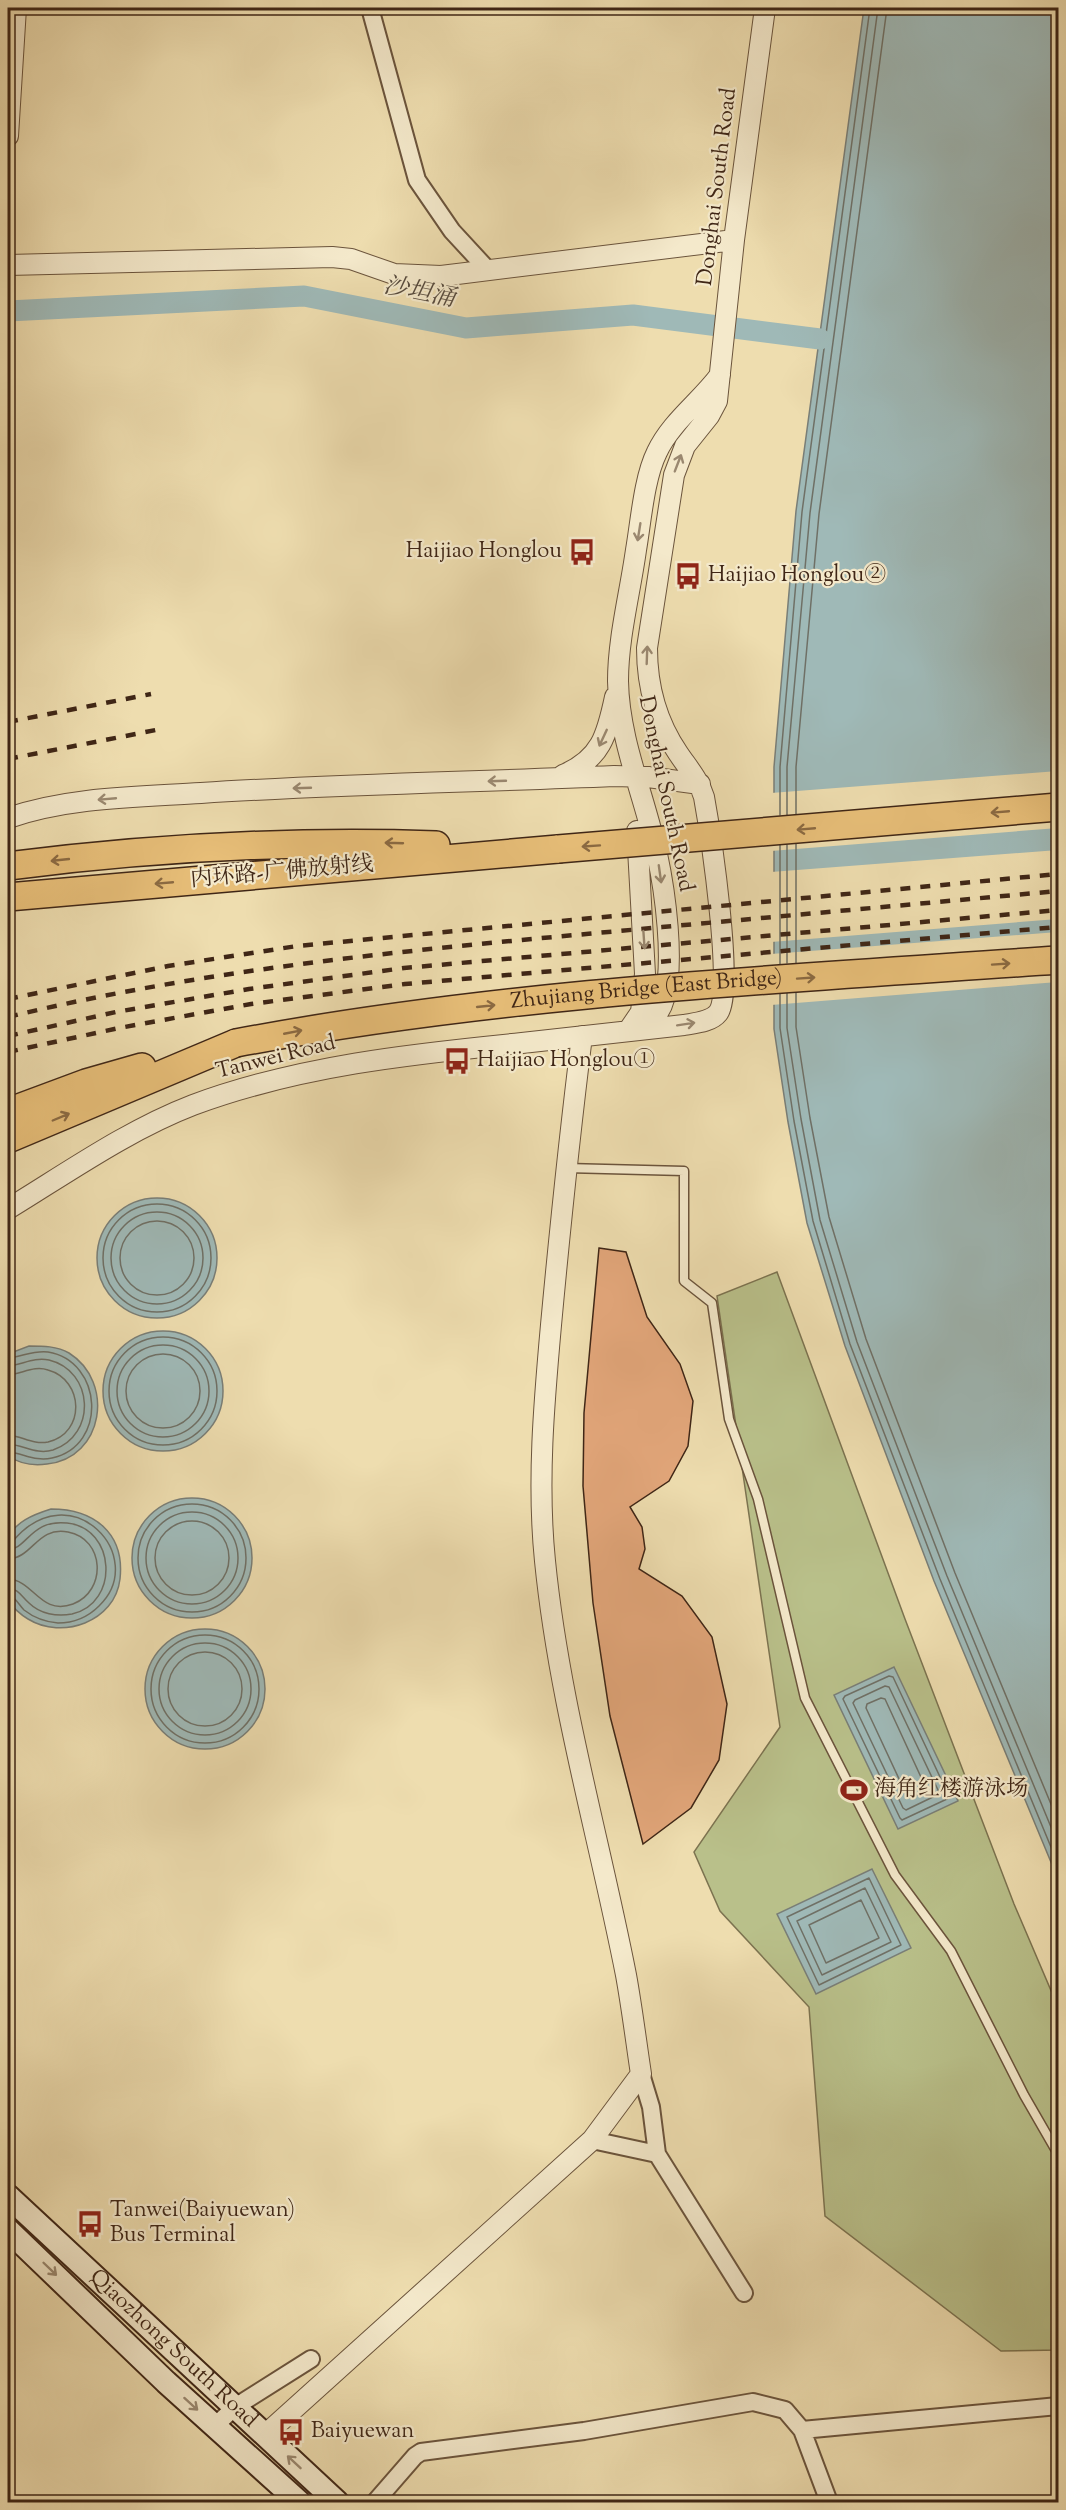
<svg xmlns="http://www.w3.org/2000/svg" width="1066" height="2510" viewBox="0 0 1066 2510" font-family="'Sorts Mill Goudy','Noto Serif SC',serif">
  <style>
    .green { fill: #b9c08a; stroke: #7c7350; stroke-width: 1.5 }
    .water { fill: #9fb9b7; stroke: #797e77; stroke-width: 1.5 }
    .pier { fill: #eeddaf }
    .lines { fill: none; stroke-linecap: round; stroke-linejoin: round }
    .shore { stroke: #6f7066; stroke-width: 1.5 }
    .canal { stroke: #9fb9b7; stroke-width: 21 }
    .building { fill: #e2a67a; stroke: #3f2616; stroke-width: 1.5 }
    .service-casing { stroke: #6b543c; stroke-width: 11 }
    .minor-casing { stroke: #6b543c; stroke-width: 20 }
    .tertiary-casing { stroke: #6b543c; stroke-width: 22 }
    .secondary-casing { stroke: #3f2616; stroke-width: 26 }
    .trunk-casing { stroke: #3f2616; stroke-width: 30 }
    .service { stroke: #f4e9cb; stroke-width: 8 }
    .minor { stroke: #f4e9cb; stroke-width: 16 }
    .tertiary { stroke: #f4e9cb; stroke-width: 20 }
    .secondary { stroke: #f4e9cb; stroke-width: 22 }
    .trunk { stroke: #e7be78; stroke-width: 27 }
    .rail { stroke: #3f2616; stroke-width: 4.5; stroke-dasharray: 10 10; stroke-linecap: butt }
    .trunk-bridge-casing { stroke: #3f2616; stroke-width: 30; stroke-linecap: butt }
    .trunk-bridge { stroke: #e7be78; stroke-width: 27 }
    .oneway { stroke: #9a8870 }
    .oneway2 { stroke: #8b6a42 }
    .labels { text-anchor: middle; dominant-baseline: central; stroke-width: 4.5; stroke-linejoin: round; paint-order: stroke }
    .street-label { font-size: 22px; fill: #3f2616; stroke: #f4e9cb }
    .poi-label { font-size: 22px; fill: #3f2616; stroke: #f4e9cb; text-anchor: start }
    .water-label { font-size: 24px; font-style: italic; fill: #574b3e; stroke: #f4e9cb }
  </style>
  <rect width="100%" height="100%" fill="#eeddaf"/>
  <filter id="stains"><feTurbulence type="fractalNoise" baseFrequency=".00333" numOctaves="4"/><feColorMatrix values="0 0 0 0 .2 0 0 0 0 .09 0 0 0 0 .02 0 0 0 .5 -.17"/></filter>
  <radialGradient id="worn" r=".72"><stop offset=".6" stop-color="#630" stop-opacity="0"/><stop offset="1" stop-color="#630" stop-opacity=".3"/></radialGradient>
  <!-- green -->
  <path class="green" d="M777 1272 905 1619 1014 1904 1058 2007V2350L1001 2351 825 2216 809 2007 720 1911 694 1852 780 1727 717 1296Z"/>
  <!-- water -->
  <path class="water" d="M864 8H1058V1879L934 1581 845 1346 807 1223 788 1122 774 1029V767L796 511Z
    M97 1258a60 60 0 1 1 120 0a60 60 0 1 1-120 0Z
    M103 1391a60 60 0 1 1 120 0a60 60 0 1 1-120 0Z
    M29 1346C43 1346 57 1346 69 1353 115 1382 104 1458 47 1464 33 1466 20 1464 8 1456V1354Z
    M132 1558a60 60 0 1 1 120 0a60 60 0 1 1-120 0Z
    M51 1509C94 1509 125 1533 120 1579 115 1622 62 1640 28 1619 21 1615 12 1607 8 1600 4 1591 8 1573 8 1563 8 1557 6 1547 8 1540 13 1522 35 1514 51 1509Z
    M145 1689a60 60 0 1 1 120 0a60 60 0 1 1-120 0Z
    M894 1667 958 1801 898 1829 834 1695Z
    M872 1869 911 1948 816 1994 777 1914Z"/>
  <!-- pier -->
  <path class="pier" d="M1058 771V828L771 851V793Z
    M1058 850V919L771 942V872Z
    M1058 932V982L771 1005V954Z"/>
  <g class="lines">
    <!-- shore -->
    <path class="shore" d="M796 814V767L819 514 887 8
      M780 815V767L802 512 870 8
      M787 815V767L810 513 878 8
      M787 963V845
      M796 963V844
      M780 964V845
      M787 993V1028L801 1119 820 1220 857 1342 947 1576 1058 1844
      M796 993V1027L810 1118 829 1217 866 1339 955 1573 1058 1821
      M780 994V1028L794 1121 813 1221 850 1344 940 1579 1058 1864
      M103 1258a54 54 0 1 1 108 0a54 54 0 1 1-108 0Z
      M111 1258a46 46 0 1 1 92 0a46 46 0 1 1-92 0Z
      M120 1258a37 37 0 1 1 74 0a37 37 0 1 1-74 0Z
      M109 1391a54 54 0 1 1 108 0a54 54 0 1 1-108 0Z
      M117 1391a46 46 0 1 1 92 0a46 46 0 1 1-92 0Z
      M126 1391a37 37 0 1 1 74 0a37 37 0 1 1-74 0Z
      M8 1358C22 1357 33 1350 48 1352 103 1361 108 1446 52 1458 35 1462 23 1453 8 1452
      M8 1366C22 1365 33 1357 49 1360 94 1371 97 1435 53 1450 36 1455 24 1445 8 1444
      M8 1375C22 1374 34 1365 48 1370 84 1380 86 1433 48 1442 33 1445 22 1436 8 1435
      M138 1558a54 54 0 1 1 108 0a54 54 0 1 1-108 0Z
      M146 1558a46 46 0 1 1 92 0a46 46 0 1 1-92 0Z
      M155 1558a37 37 0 1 1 74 0a37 37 0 1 1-74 0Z
      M8 1543 13 1541C71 1472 150 1557 99 1606 88 1617 74 1623 58 1623 46 1622 33 1617 24 1610 18 1604 16 1597 8 1596
      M8 1550C27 1549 31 1519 67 1523 116 1528 120 1603 72 1614 57 1617 40 1614 29 1603 21 1596 19 1589 8 1588
      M8 1559C33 1558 37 1526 68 1532 105 1539 107 1591 73 1604 40 1616 34 1580 8 1579
      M151 1689a54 54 0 1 1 108 0a54 54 0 1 1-108 0Z
      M159 1689a46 46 0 1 1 92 0a46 46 0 1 1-92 0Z
      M168 1689a37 37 0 1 1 74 0a37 37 0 1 1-74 0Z
      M889 1676 893 1677 949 1796 947 1799 902 1820 900 1818 843 1699 845 1696Z
      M885 1686 889 1687 939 1792 937 1795 906 1810 903 1808 853 1703 855 1700Z
      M881 1698 885 1699 926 1788 925 1791 911 1798 907 1796 866 1708 867 1704Z
      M869 1878 901 1945 819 1985 787 1917Z
      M865 1888 891 1942 822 1975 797 1921Z
      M861 1900 879 1938 826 1963 809 1925Z"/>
    <!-- canal -->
    <path class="canal" d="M8 311 304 296 466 328 633 315 820 339"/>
  </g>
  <!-- building -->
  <path class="building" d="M599 1248 626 1252 647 1317 680 1364 693 1401 688 1446 669 1481 630 1507 642 1527 645 1549 639 1569 682 1596 712 1637 727 1704 719 1760 691 1808 643 1844 610 1716 593 1603 583 1486 584 1413Z"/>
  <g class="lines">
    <defs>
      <path id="service" d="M566 1168 684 1171V1281L712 1303 729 1419 758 1499 805 1698 895 1875 951 1951 1024 2095 1058 2154"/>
      <path id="minor" d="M370 8 417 180 452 231 488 270
        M641 2074 651 2107 657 2154
        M592 2140 657 2154 744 2293
        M215 2426 235 2407 311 2359
        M802 2430 1058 2406
        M375 2502 415 2456 421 2452 584 2431 753 2402 785 2410 802 2430 829 2502"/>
      <path id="tertiary" d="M8 136 16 8
        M8 265 332 257 351 259 394 274 441 276 734 240
        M563 775C601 759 607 735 615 697
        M8 818C69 797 137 797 201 793 338 784 476 782 614 776L648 777 700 784
        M645 1029C653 1020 661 1011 664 999 675 963 665 891 657 854 645 797 619 741 618 681 618 638 630 593 636 550 641 521 644 478 657 452 671 422 700 402 720 375
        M628 1031 641 1012 645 974 637 831
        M8 1209C67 1173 128 1130 193 1105 298 1066 411 1054 522 1043 576 1037 630 1031 684 1025 695 1023 711 1022 718 1013 735 992 710 830 704 797 699 780 688 768 678 753 656 721 647 687 647 648L674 475 685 446 709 416 717 401 734 240 765 8
        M265 2435 592 2140 641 2074C636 2041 632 2008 626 1975 599 1837 559 1702 545 1561 537 1483 544 1403 551 1325 560 1228 570 1132 582 1036"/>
      <g id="secondary">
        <path id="s1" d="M8 2196 337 2502"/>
        <path d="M8 2230 166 2382 299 2502"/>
      </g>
      <path id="trunk" d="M8 866C150 848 293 840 436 845
        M8 897 558 849
        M8 1112 86 1083 142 1067
        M8 1139 236 1043"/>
    </defs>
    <!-- service casing -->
    <use href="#service" class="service-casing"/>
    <!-- minor casing -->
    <use href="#minor" class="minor-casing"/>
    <!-- tertiary casing -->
    <use href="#tertiary" class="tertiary-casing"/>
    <!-- secondary casing -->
    <use href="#secondary" class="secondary-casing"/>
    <!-- trunk casing -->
    <use href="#trunk" class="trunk-casing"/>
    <!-- service -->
    <use href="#service" class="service"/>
    <!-- minor -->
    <use href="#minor" class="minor"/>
    <!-- tertiary -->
    <use href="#tertiary" class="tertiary"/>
    <!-- secondary -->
    <use href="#secondary" class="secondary"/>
    <!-- trunk -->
    <use href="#trunk" class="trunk"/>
    <!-- rail -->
    <path class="rail" d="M8 722 151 694
      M8 759 156 730
      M8 999 168 966 297 946 1058 874
      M8 1017C201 970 399 951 597 933 751 919 905 905 1058 891
      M8 1036 116 1012 249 989 404 968 1058 910
      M8 1052 119 1028 251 1004 405 984 1058 927"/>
    <defs>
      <g id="trunk-bridge">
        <path d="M558 849 1058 807"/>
        <path id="s2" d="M236 1043C507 992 784 979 1058 960"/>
      </g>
    </defs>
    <!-- trunk-bridge casing -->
    <use href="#trunk-bridge" class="trunk-bridge-casing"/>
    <!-- trunk-bridge -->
    <use href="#trunk-bridge" class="trunk-bridge"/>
  </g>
  <!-- one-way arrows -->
  <defs><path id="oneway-shaft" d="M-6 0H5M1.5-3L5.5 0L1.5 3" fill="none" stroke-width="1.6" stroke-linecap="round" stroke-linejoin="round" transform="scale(1.5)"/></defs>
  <g class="oneway">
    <use href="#oneway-shaft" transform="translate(678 463) rotate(-69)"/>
    <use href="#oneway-shaft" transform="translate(639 532) rotate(99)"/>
    <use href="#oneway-shaft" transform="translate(647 655) rotate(-88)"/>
    <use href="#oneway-shaft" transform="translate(603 738) rotate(115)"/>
    <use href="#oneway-shaft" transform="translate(497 781) rotate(178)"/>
    <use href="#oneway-shaft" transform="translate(302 788) rotate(178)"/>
    <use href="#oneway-shaft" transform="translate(107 799) rotate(175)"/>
    <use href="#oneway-shaft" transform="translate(660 874) rotate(82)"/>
    <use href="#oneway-shaft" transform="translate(644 940) rotate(86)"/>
    <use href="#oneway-shaft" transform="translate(686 1024) rotate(-9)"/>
    <use href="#oneway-shaft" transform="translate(50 2269) rotate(44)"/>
    <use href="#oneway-shaft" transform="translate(191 2404) rotate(42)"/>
    <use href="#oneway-shaft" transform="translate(294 2462) rotate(-137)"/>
  </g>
  <g class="oneway2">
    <use href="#oneway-shaft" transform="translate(1000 812) rotate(175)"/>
    <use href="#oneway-shaft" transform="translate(806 829) rotate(175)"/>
    <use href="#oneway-shaft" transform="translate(394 843) rotate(-178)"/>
    <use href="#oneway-shaft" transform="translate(591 846) rotate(176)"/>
    <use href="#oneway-shaft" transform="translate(60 860) rotate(174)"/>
    <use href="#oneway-shaft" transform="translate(164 883) rotate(175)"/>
    <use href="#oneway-shaft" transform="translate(1001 964) rotate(-4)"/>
    <use href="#oneway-shaft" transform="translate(806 978) rotate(-4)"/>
    <use href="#oneway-shaft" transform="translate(486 1006) rotate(-6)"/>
    <use href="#oneway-shaft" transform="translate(293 1032) rotate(-11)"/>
    <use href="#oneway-shaft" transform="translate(61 1117) rotate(-23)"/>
  </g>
  <!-- icons -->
  <defs>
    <symbol id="bus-bare" viewBox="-9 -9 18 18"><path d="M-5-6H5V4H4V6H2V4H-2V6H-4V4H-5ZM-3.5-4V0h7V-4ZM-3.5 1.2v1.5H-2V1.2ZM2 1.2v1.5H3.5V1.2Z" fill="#8f2418" stroke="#f4e9cb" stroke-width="2.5" paint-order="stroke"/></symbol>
    <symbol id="stadium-bare" viewBox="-9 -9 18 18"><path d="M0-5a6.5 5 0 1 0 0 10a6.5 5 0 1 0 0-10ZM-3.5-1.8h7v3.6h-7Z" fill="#8f2418" stroke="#f4e9cb" stroke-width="2.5" paint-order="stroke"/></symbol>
  </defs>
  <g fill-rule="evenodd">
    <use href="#bus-bare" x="563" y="533" width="38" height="38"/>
    <use href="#bus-bare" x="669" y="557" width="38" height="38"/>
    <use href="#bus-bare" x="438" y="1042" width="38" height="38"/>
    <use href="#stadium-bare" x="835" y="1771" width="38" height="38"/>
    <use href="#bus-bare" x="71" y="2205" width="38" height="38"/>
    <use href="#bus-bare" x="272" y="2413" width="38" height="38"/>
  </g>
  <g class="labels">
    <!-- street labels -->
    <g class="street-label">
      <text transform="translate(718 187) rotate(-83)">Donghai South Road</text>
      <text transform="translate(665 794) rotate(78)">Donghai South Road</text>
      <text transform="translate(282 873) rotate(-5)">内环路-广佛放射线</text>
      <text stroke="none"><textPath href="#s2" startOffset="414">Zhujiang Bridge (East Bridge)</textPath></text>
      <text transform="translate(276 1058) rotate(-14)">Tanwei Road</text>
      <text stroke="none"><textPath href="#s1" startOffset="225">Qiaozhong South Road</textPath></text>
    </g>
    <!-- poi labels -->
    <g class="poi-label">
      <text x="562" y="552" text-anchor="end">Haijiao Honglou</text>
      <text x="708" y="576">Haijiao Honglou②</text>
      <text x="477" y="1061">Haijiao Honglou①</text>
      <text x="874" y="1790">海角红楼游泳场</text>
      <text x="110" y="2211">Tanwei(Baiyuewan)<tspan x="110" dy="25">Bus Terminal</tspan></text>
      <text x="311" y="2432">Baiyuewan</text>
    </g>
    <!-- water labels -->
    <g class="water-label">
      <text transform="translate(419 293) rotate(11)">沙坦涌</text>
    </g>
  </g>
  <!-- margin -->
  <rect width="1066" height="2510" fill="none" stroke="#eeddaf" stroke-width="30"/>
  <rect x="9" y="9" width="1048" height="2492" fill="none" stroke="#3f2616" stroke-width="3"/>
  <rect x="15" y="15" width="1036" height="2480" fill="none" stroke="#3f2616" stroke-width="1.5"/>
  <rect width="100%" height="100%" filter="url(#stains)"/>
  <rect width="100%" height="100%" fill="url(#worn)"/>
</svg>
